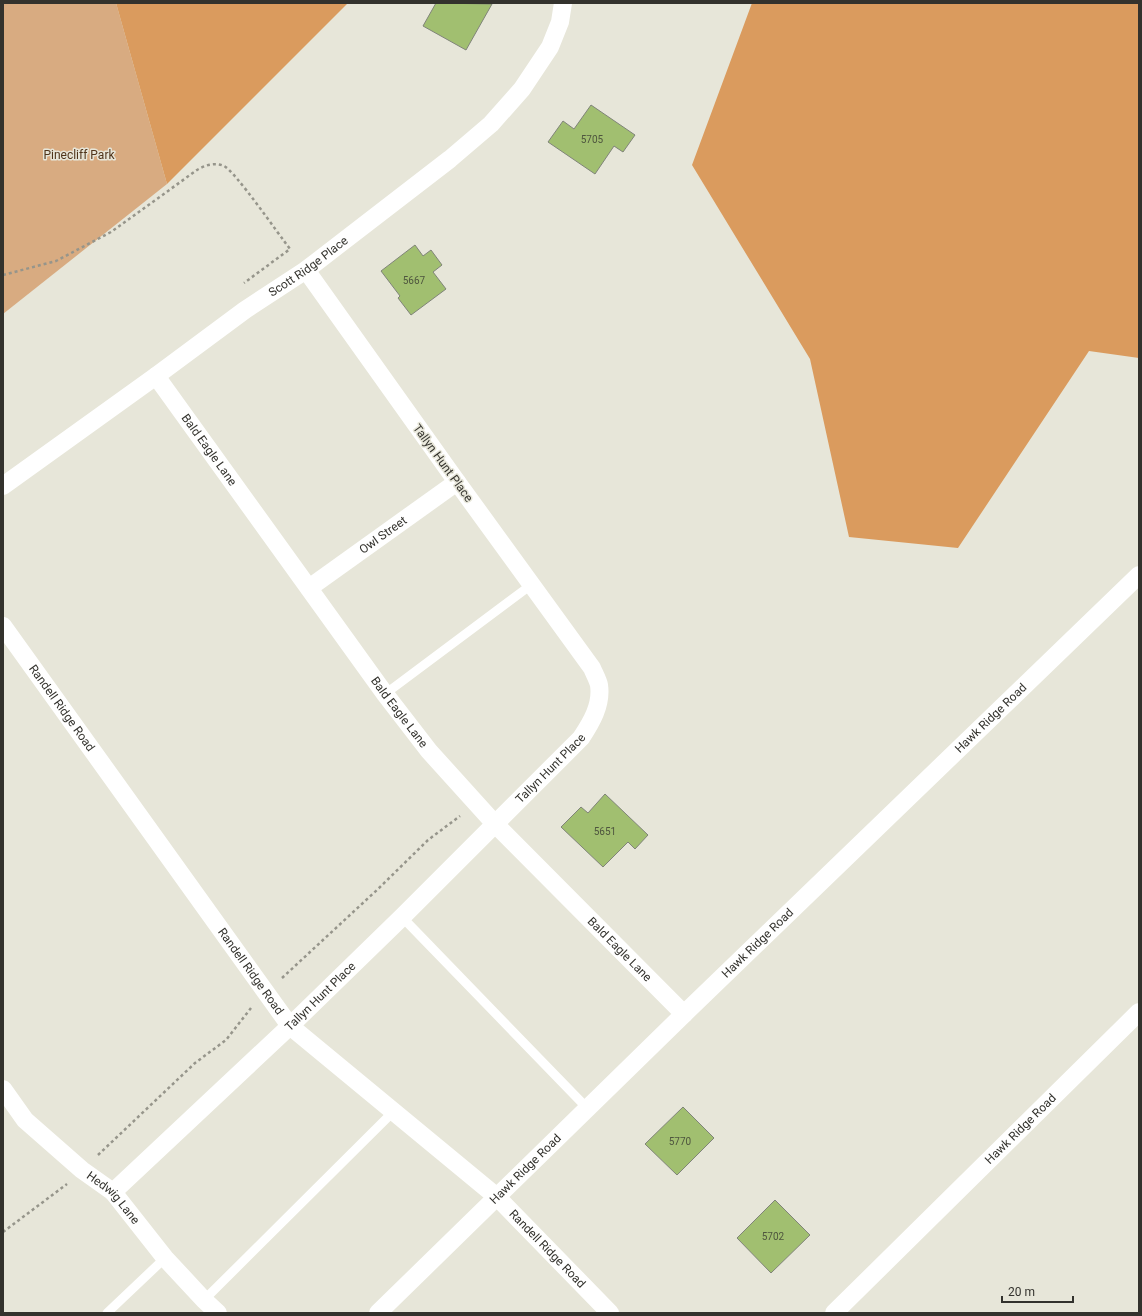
<svg xmlns="http://www.w3.org/2000/svg" width="1142" height="1316" viewBox="0 0 1142 1316" font-family="Roboto,sans-serif">
  <style>
    .green { fill: #d8ab81 }
    .forest { fill: #da9b5e }
    .building { fill: #a1bf70; stroke: #808479 }
    .lines { fill: none; stroke-linecap: round; stroke-linejoin: round }
    .path { stroke: #96958b; stroke-width: 2.5; stroke-dasharray: 3 3; stroke-linecap: butt }
    .lane { stroke: #fff; stroke-width: 9 }
    .street { stroke: #fff; stroke-width: 18 }
    .labels { text-anchor: middle; dominant-baseline: central; stroke-width: 3; stroke-linejoin: round; paint-order: stroke }
    .number-label { font-size: 10px; fill: #4e553e }
    .park-label { font-size: 12px; fill: #50351b; stroke: #e7e6d9 }
    .street-label { font-size: 12px; fill: #33322d; stroke: #e7e6d9 }
  </style>
  <rect width="100%" height="100%" fill="#e7e6d9"/>
  <!-- green -->
  <path class="green" d="M3 3H116L167 184 3 314Z"/>
  <!-- forest -->
  <path class="forest" d="M116 3H348L167 184Z
    M752 3H1139V358L1089 351 958 548 849 537 810 359 692 165Z"/>
  <!-- building -->
  <path class="building" d="M436 3 492 4 466 50 423 26Z
    M591 105 635 135 623 152 614 146 595 174 548 142 563 121 574 129Z
    M415 245 423 256 431 250 442 265 433 272 446 289 411 315 398 298 400 296 381 271Z
    M605 794 648 835 635 849 628 842 603 867 561 827 581 807 588 813Z
    M683 1107 714 1138 677 1175 645 1144Z
    M775 1200 810 1235 771 1273 737 1238Z"/>
  <g class="lines">
    <!-- path -->
    <path class="path" d="M3 275 56 261 111 232 197 170C205 165 215 162 224 166 235 171 279 235 290 249L244 283
      M282 978 378 889 428 840 460 816
      M98 1155 195 1063 226 1040 251 1008
      M3 1232 67 1184"/>
    <!-- lane -->
    <path class="lane" d="M385 694 531 585
      M402 917 588 1109
      M204 1300 393 1112
      M107 1313 165 1258"/>
    <!-- street -->
    <g class="street">
      <path id="s1" d="M156 376 385 694 429 751 495 824 684 1014"/>
      <path id="s2" d="M3 486 156 376 245 310 306 270 450 159 491 124 522 89 550 47 560 22 563 3"/>
      <path id="s3" d="M309 588 457 482"/>
      <path id="s4" d="M3 626 290 1026 497 1197 610 1313"/>
      <path id="s5" d="M3 1089 25 1120 82 1170 113 1192 165 1258 204 1300 218 1313"/>
      <path id="s6" d="M113 1192 290 1026 402 917 581 738C591 723 602 705 599 685 598 680 594 673 592 668L457 482 306 270"/>
      <path id="s7" d="M378 1313 684 1014 1139 575"/>
      <path id="s8" d="M834 1313 1139 1012"/>
    </g>
  </g>
  <g class="labels">
    <!-- number labels -->
    <g class="number-label">
      <text x="592" y="139">5705</text>
      <text x="414" y="280">5667</text>
      <text x="605" y="831">5651</text>
      <text x="680" y="1141">5770</text>
      <text x="773" y="1236">5702</text>
    </g>
    <!-- park labels -->
    <g class="park-label">
      <text x="79" y="155">Pinecliff Park</text>
    </g>
    <!-- street labels -->
    <g class="street-label">
      <text stroke="none"><textPath href="#s2" startOffset="376">Scott Ridge Place</textPath></text>
      <text stroke="none"><textPath href="#s1" startOffset="91">Bald Eagle Lane</textPath></text>
      <text transform="translate(443 463) rotate(54)">Tallyn Hunt Place</text>
      <text stroke="none"><textPath href="#s3" startOffset="91">Owl Street</textPath></text>
      <text stroke="none"><textPath href="#s4" startOffset="101">Randell Ridge Road</textPath></text>
      <text stroke="none"><textPath href="#s1" startOffset="415">Bald Eagle Lane</textPath></text>
      <text stroke="none"><textPath href="#s7" startOffset="854">Hawk Ridge Road</textPath></text>
      <text stroke="none"><textPath href="#s6" startOffset="609">Tallyn Hunt Place</textPath></text>
      <text stroke="none"><textPath href="#s7" startOffset="530">Hawk Ridge Road</textPath></text>
      <text stroke="none"><textPath href="#s1" startOffset="739">Bald Eagle Lane</textPath></text>
      <text stroke="none"><textPath href="#s4" startOffset="425">Randell Ridge Road</textPath></text>
      <text stroke="none"><textPath href="#s6" startOffset="285">Tallyn Hunt Place</textPath></text>
      <text stroke="none"><textPath href="#s8" startOffset="262">Hawk Ridge Road</textPath></text>
      <text stroke="none"><textPath href="#s7" startOffset="206">Hawk Ridge Road</textPath></text>
      <text stroke="none"><textPath href="#s5" startOffset="156">Hedwig Lane</textPath></text>
      <text stroke="none"><textPath href="#s4" startOffset="833">Randell Ridge Road</textPath></text>
    </g>
  </g>
  <!-- border -->
  <rect width="1142" height="1316" fill="none" stroke="#33322d" stroke-width="8"/>
  <!-- scale -->
  <path d="M1002 1296v6h71v-6" fill="none" stroke="#33322d" stroke-width="2"/>
  <text x="1008" y="1296" font-size="12" fill="#33322d" stroke="#e7e6d9" stroke-width="3" paint-order="stroke">20 m</text>
</svg>
